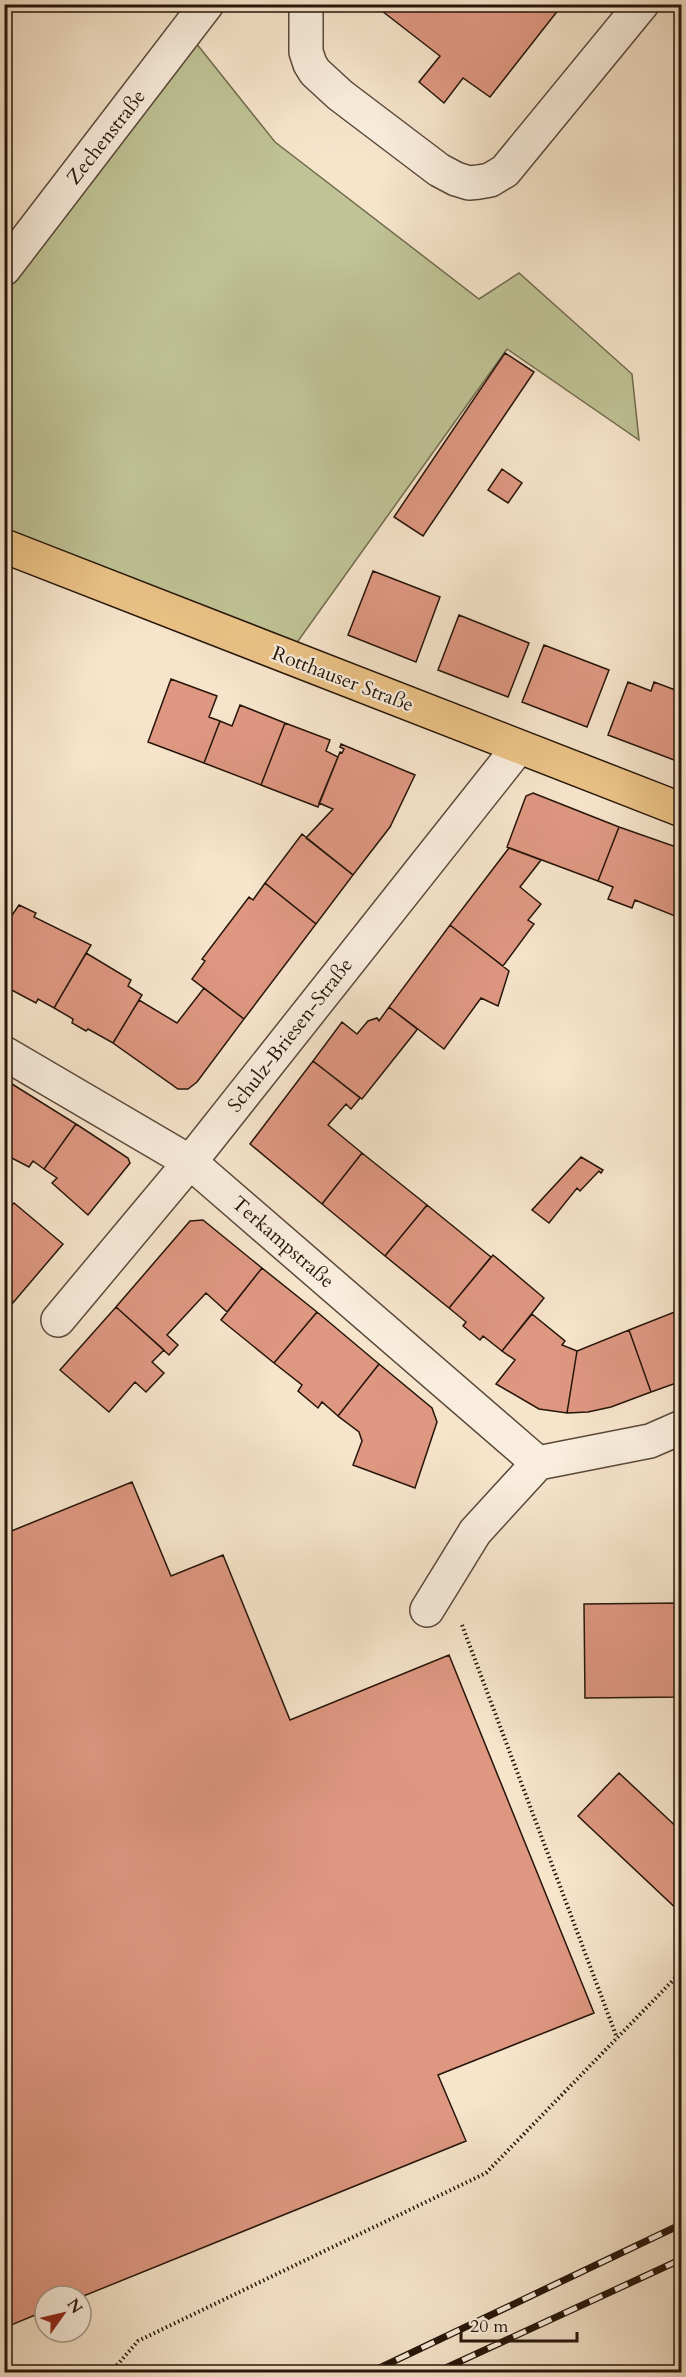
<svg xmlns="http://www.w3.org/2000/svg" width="686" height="2377" viewBox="0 0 686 2377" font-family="Cardo,serif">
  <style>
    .green { fill: #bfc395; stroke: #726c4f; stroke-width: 1.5 }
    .building { fill: #de9781; stroke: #261509; stroke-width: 1.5 }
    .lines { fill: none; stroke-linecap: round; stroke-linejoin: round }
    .minor-casing { stroke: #5a493a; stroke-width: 36 }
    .major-casing { stroke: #261509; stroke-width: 36 }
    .path { stroke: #261509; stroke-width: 4; stroke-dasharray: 1.5 3; stroke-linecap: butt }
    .minor { stroke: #f9eddd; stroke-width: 33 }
    .major { stroke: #ebc286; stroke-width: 33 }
    .rail-casing { stroke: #261509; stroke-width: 7 }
    .rail { stroke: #f9eddd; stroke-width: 4.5; stroke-dasharray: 14; stroke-linecap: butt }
    .labels { text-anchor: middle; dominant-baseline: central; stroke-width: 4.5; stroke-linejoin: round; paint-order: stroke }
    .street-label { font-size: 20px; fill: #261509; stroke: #f9eddd }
  </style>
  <rect width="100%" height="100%" fill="#f6e4cb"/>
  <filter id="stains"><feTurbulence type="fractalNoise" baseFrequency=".00333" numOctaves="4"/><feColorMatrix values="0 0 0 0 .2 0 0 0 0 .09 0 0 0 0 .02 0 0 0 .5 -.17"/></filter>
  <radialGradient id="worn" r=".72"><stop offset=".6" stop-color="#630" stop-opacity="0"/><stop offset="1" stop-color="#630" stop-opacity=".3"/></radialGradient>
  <!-- green -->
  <path class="green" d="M192 38 275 142 479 299 519 273 632 374 639 440 507 349 293 648 5 534 4 284Z"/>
  <!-- building -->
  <path class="building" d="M373 4H563L490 97 463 78 444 103 419 82 440 56Z
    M505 353 534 372 423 536 394 517Z
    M502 469 522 483 508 503 488 490Z
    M373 571 440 597 416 662 348 635Z
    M459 615 529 643 508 697 438 670Z
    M544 645 609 670 587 727 522 702Z
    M171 679 217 696 209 717 220 721 204 763 148 742Z
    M628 682 651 691 654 682 678 691 675 700 682 702V763L608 735Z
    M240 705 285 723 261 785 204 763 220 721 232 726Z
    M285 723 330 740 326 751 338 757 318 807 261 785Z
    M341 744 415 775 390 827 353 875 306 838 333 809 319 803 340 752 342 753 344 749 340 747Z
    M533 793 619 827 598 881 507 847 526 796Z
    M619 827 682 849 680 918 635 900 632 908 608 899 613 887 598 881Z
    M302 834 353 875 316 924 265 883Z
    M509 848 541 860 520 887 541 904 528 920 534 924 503 966 450 925Z
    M265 883 316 924 244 1019 192 979 205 961 202 959 249 897 253 900Z
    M19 905 36 913 34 917 91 945 54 1008 38 999 36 1003 4 986V927Z
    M450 925 509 971 498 1006 481 998 444 1049 389 1007Z
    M86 953 131 980 128 986 142 995 113 1043 88 1029 86 1031 72 1023 73 1019 54 1008Z
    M204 988 244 1019 197 1082 188 1089H178L113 1043 139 1000 177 1023Z
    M389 1007 417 1029 416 1031 362 1099 313 1061 342 1022 357 1034 368 1021 377 1018 379 1021Z
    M313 1061 360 1098 351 1109 346 1104 328 1125 362 1153 322 1204 250 1144Z
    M4 1079 76 1124 44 1169 33 1161 29 1167 6 1155 4 1157Z
    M76 1124 128 1158 130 1163 88 1215 52 1183 57 1178 44 1169Z
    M362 1153 427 1205 385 1256 322 1204Z
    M581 1157 603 1170 601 1173 599 1171 580 1191 577 1188 549 1223 532 1210Z
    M14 1203 63 1244 6 1311 4 1213Z
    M427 1205 491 1257 449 1308 385 1256Z
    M203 1220 262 1268 227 1312 206 1293 167 1335 178 1345 169 1355 116 1307 190 1221Z
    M493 1255 544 1298 502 1351 483 1336 480 1340 463 1326 466 1322 449 1308Z
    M262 1268 317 1312 274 1363 221 1320Z
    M116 1307 164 1350 152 1362 164 1373 146 1392 135 1382 109 1412 60 1370Z
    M682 1309V1381L651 1392 629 1330Z
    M317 1312 379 1364 338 1416 322 1402 318 1408 298 1391 302 1385 274 1363Z
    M532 1314 565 1341 562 1345 577 1351 567 1413 539 1409 496 1384 515 1360 502 1351Z
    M629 1330 651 1392 611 1407 588 1412 567 1413 577 1351Z
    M379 1364 432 1408 437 1422 415 1488 353 1465 362 1441 359 1432 338 1416Z
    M132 1482 171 1576 223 1555 290 1720 449 1655 594 2013 438 2075 466 2141 81 2297 45 2296V2311L4 2328V1534Z
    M682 1603V1697L585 1698 584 1604Z
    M619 1773 682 1832 681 1913 578 1816Z"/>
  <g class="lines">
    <defs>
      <path id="minor" d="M306 4V52L310 64 315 72 340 95 439 170 456 179 469 183 479 182 490 180 505 171 642 4
        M4 269 207 4
        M4 1053 190 1162 538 1463
        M58 1320 190 1162 518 748
        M427 1610 475 1532 538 1463 650 1441 682 1427"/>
      <path id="major" d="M4 546 682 810"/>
    </defs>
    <!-- minor casing -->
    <use href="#minor" class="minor-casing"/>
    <!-- major casing -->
    <use href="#major" class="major-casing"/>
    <!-- path -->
    <path class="path" d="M462 1625 617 2038
      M111 2372 138 2341 486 2173 682 1971"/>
    <!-- minor -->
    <use href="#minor" class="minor"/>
    <!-- major -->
    <use href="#major" class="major"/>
    <defs>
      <path id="rail" d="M371 2372 682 2224
        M437 2372 682 2259"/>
    </defs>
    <!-- rail casing -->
    <use href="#rail" class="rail-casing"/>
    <!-- rail -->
    <use href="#rail" class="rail"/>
  </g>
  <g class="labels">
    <!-- street labels -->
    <g class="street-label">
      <text transform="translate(106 137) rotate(-52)">Zechenstraße</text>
      <text transform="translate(343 679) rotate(21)">Rotthauser Straße</text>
      <text transform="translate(290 1035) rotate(-52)">Schulz-Briesen-Straße</text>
      <text transform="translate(283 1242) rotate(41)">Terkampstraße</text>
    </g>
  </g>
  <!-- margin -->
  <rect width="686" height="2377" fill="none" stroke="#f6e4cb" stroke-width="24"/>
  <rect x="6" y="6" width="674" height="2365" fill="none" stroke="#261509" stroke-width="3"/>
  <rect x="12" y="12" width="662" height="2353" fill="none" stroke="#261509" stroke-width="1.5"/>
  <!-- north arrow -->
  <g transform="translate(63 2314) rotate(56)"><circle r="28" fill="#f9eddd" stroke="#a59788" stroke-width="1.5"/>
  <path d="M0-4.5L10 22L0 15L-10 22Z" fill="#8f2418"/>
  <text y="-9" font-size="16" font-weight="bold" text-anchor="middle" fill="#261509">N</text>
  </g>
  <!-- scale -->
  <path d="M461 2332v9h116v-9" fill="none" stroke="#261509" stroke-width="3"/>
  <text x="470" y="2332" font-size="18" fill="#261509" stroke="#f9eddd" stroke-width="4.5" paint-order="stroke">20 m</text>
  <rect width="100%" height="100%" filter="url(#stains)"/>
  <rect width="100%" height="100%" fill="url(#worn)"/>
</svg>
